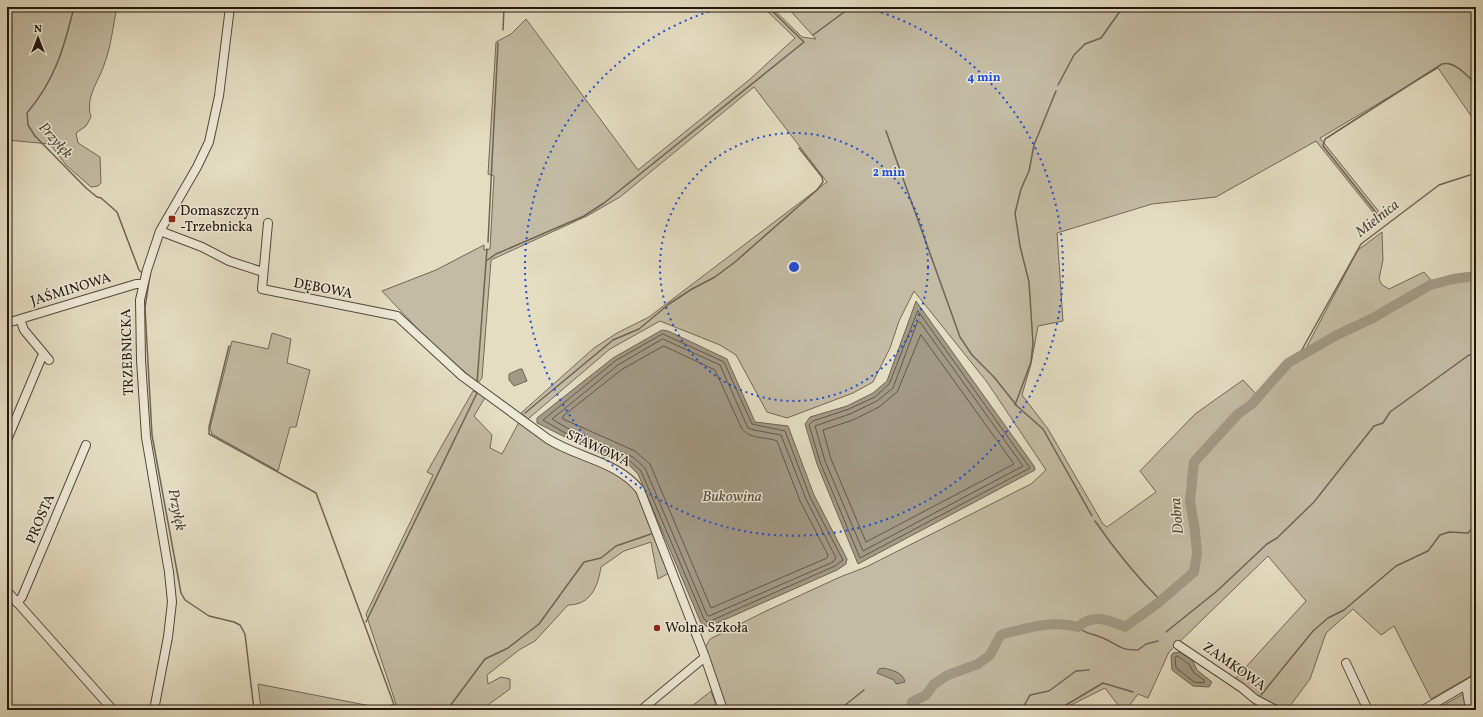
<svg xmlns="http://www.w3.org/2000/svg" width="1483" height="717" viewBox="0 0 1483 717" font-family="Vollkorn,serif">
  <style>
    .green { fill: #c3bba3; stroke: #726858 }
    .water { fill: #a29985; stroke: #6e6455 }
    .lines { fill: none; stroke-linecap: round; stroke-linejoin: round }
    .shore { stroke: #62574a; stroke-width: 1 }
    .stream { stroke: #6e6455; stroke-width: 1.5 }
    .river { stroke: #a29985; stroke-width: 10 }
    .minor-casing { stroke: #52473b; stroke-width: 10 }
    .minor { stroke: #ede9d7; stroke-width: 8 }
    .ring { fill: none; stroke: #1d4ed8; stroke-width: 2; stroke-dasharray: 2 4 }
    .poi-dot { fill: #8f2418; stroke: #ede9d7; stroke-width: 1.5 }
    .labels { text-anchor: middle; dominant-baseline: central; stroke-width: 3; stroke-linejoin: round; paint-order: stroke }
    .poi-label { font-size: 14px; fill: #21150e; stroke: #ede9d7; text-anchor: start }
    .street-label { font-size: 14px; fill: #21150e; stroke: #ede9d7 }
    .water-label { font-size: 15px; font-style: italic; fill: #554a3e; stroke: #ede9d7 }
    .centre { fill: #1d4ed8; stroke: #ede9d7; stroke-width: 2 }
    .ring-label { font-size: 12px; text-anchor: middle; font-weight: bold; fill: #1d4ed8; stroke: #ede9d7; stroke-width: 3; stroke-linejoin: round; paint-order: stroke }
  </style>
  <rect width="100%" height="100%" fill="#e4ddc2"/>
  <filter id="stains"><feTurbulence type="fractalNoise" baseFrequency=".005" numOctaves="4"/><feColorMatrix values="0 0 0 0 .2 0 0 0 0 .09 0 0 0 0 .02 0 0 0 .5 -.17"/></filter>
  <radialGradient id="worn" r=".72"><stop offset=".6" stop-color="#630" stop-opacity="0"/><stop offset="1" stop-color="#630" stop-opacity=".3"/></radialGradient>
  <!-- green -->
  <path class="green" d="M7 7H117C113 26 111 47 104 65 98 83 85 97 91 117L86 126 76 133 78 143 100 157 101 183 98 186 91 187 66 165 50 144 7 140Z
    M763 7H771L802 37 816 39 787 7H1476V123L1438 68 1320 138 1384 218 1380 221 1316 141 1216 197 1152 204 1057 233 1063 321 1038 326 1031 364 1022 395 1048 429 1103 524 1107 527 1156 492 1140 471 1195 414 1243 380 1256 394C1249 404 1244 404 1236 411 1224 423 1213 438 1203 451 1199 456 1192 459 1190 464 1181 500 1205 538 1190 573 1187 579 1178 585 1172 590L1175 592 1195 573 1197 565V530L1191 499 1196 463 1239 417 1259 401 1304 352 1358 250 1382 232 1383 260 1379 279 1382 285 1389 289 1424 272 1436 286 1476 279V673L1431 699 1394 626 1381 635 1353 609 1326 633 1310 679 1287 710C1271 710 1248 689 1235 679L1306 601 1268 556 1169 652 1148 698 1138 694 1126 710H1122L1105 688 1069 706 1072 710H727L705 648 710 639 766 611 840 577 866 567 1031 484 1046 470 987 382 914 291 899 321 890 348 873 382 853 393 787 418 767 412 736 355 720 345 660 321 610 349 528 419 521 413 594 348 617 333 649 317 827 182 754 87 620 197 587 216 491 260 482 378 478 383 432 344 382 291 436 270 484 245V250L490 249 494 176 488 174 496 42 511 34 526 19 638 170 749 80 795 38Z
    M272 333 291 339 287 363 310 370 296 427H290L278 471 212 434 210 428 232 341 268 349Z
    M473 391 486 396 474 416 492 435 490 448 502 454 519 422 619 472 638 490 669 573 658 579 651 542 624 551 601 567C598 586 591 605 568 605L535 641 519 650 487 675 488 684 501 677 510 679V689L481 710H398L366 614 433 475 427 472Z
    M258 684 386 709 390 708 392 704 395 710H261Z
    M711 691 718 710H687Z
    M1465 693 1468 710H1435Z"/>
  <!-- water -->
  <path class="water" d="M916 301 1034 466 1035 470 858 564 817 464 805 424 810 417 847 406 873 393 887 381Z
    M662 330 668 331 727 359 755 422 788 426 814 495 847 559 846 564 837 570 708 627 701 623 638 474 629 465 563 436 537 423V418L613 358Z
    M520 369H522L527 381 514 386 509 380V374Z
    M1180 652 1193 661 1197 670 1212 682 1209 687 1193 686 1172 670 1171 656 1173 653Z
    M883 668C892 670 903 672 905 682L896 684 894 680 877 673 879 669Z"/>
  <g class="lines">
    <!-- shore -->
    <path class="shore" d="M918 311 1030 468 860 558 820 462 809 425 813 421 849 409 875 397 889 384Z
      M920 322 1023 466 863 551 825 461 815 426 850 414 877 401 893 388 917 323Z
      M663 334 724 362 752 424 785 431 810 497 843 560 835 566 708 622 704 619 641 471 630 461 565 433 543 420 615 361Z
      M921 335 1014 464 866 542 831 459 823 430 853 420 879 407 897 392Z
      M663 339 720 365 748 428 754 430 781 435 806 499 836 558 833 562 709 616 707 615 645 468 633 457 567 428 552 419 618 365Z
      M664 346 715 370 741 427C748 440 765 436 777 441L800 501 828 555 827 558 711 608 650 464 635 451 563 419V416L621 370Z
      M1177 656 1189 664 1194 673 1204 680V683L1194 682 1176 668 1175 658Z"/>
    <!-- stream -->
    <path class="stream" d="M74 7C64 48 55 80 27 113L28 125 35 136 86 188 97 197 101 198 117 212 139 270 141 272
      M503 30 504 7
      M813 35 851 7
      M1058 85 1074 55 1085 44 1101 38 1123 7
      M886 131 960 337 972 355 994 377 1017 406 1043 429 1092 516
      M7 161 12 166
      M1381 219 1323 146 1325 139 1442 64C1456 61 1467 76 1476 84
      M488 242 498 43
      M486 261 496 254 584 216 604 203 804 42 768 7
      M150 275 145 308 152 435 181 593 185 600 209 616 234 622 240 625 245 634 254 710
      M229 346 209 427V434L316 493 396 710
      M1299 355 1361 244 1439 185 1476 173
      M477 383 487 249
      M1015 405 1031 362 1033 343 1029 282 1020 246 1015 213 1021 189 1029 171 1034 145 1056 91
      M525 413 613 340 639 329 669 304 692 289 715 277 735 262 817 190 823 182 822 177 799 148
      M1095 521C1115 550 1136 576 1161 601
      M366 622 478 391
      M1078 627C1085 634 1094 634 1103 638 1119 645 1118 650 1138 650L1146 644 1158 641
      M1166 632 1217 591 1267 544 1277 538 1314 502 1374 426 1383 423 1390 412 1469 355H1476
      M1261 695 1313 631 1328 618 1344 610 1396 566 1428 551 1440 535 1449 532 1468 533 1476 524
      M447 710 485 659 508 648 539 624 584 562 601 558 616 546 651 534
      M839 710 864 690
      M990 710C999 704 1017 711 1023 706 1026 704 1028 698 1030 695L1049 691 1076 671 1089 670
      M1063 710 1066 705 1103 683 1133 692"/>
    <!-- river -->
    <path class="river" d="M911 710 912 702 926 695 934 684 948 675 978 664 990 655 1000 636 1003 634C1028 628 1052 620 1078 627 1093 613 1108 620 1125 627L1158 603 1194 572 1197 553 1195 531 1190 501 1194 462 1238 414 1252 404 1288 363 1337 335 1373 318 1430 285 1453 279 1476 276"/>
    <defs>
      <path id="minor" d="M268 223 262 289 397 316 462 376 548 439C578 458 617 461 640 490L705 657 723 710
        M160 231 202 247 229 261 263 272
        M20 319 24 330 49 360
        M7 323 136 284H143
        M7 440 43 354
        M7 591 113 710
        M17 603 22 597 86 445
        M1178 645 1242 688 1255 699 1276 710
        M1346 663 1368 710
        M1466 685 1470 710
        M154 710 168 637 172 602 169 572 146 437 141 360 140 300 147 270 160 231 197 167 209 142 219 96 230 7
        M641 710 705 657
        M1423 710 1476 679"/>
    </defs>
    <!-- minor casing -->
    <use href="#minor" class="minor-casing"/>
    <!-- minor -->
    <use href="#minor" class="minor"/>
  </g>
  <!-- distance rings -->
  <g class="ring">
    <circle cx="794" cy="267" r="134"/>
    <path d="M864 7A269 269 0 1 1 724 7"/>
  </g>
  <!-- markers -->
  <g class="poi-dot">
    <rect x="168" y="215" width="8" height="8" rx="2"/>
    <circle cx="657" cy="628" r="4"/>
  </g>
  <g class="labels">
    <!-- poi labels -->
    <g class="poi-label">
      <text x="180" y="211">Domaszczyn<tspan x="180" dy="16">-Trzebnicka</tspan></text>
      <text x="665" y="628">Wolna Szkoła</text>
    </g>
    <!-- street labels -->
    <g class="street-label">
      <text transform="translate(323 289) rotate(11)">DĘBOWA</text>
      <text transform="translate(71 290) rotate(-17)">JAŚMINOWA</text>
      <text transform="translate(128 352) rotate(-92)">TRZEBNICKA</text>
      <text transform="translate(598 449) rotate(25)">STAWOWA</text>
      <text transform="translate(41 519) rotate(-67)">PROSTA</text>
      <text transform="translate(1234 667) rotate(35)">ZAMKOWA</text>
    </g>
    <!-- water labels -->
    <g class="water-label">
      <text transform="translate(55 141) rotate(48)">Przyłęk</text>
      <text transform="translate(1378 219) rotate(-38)">Mielnica</text>
      <text x="732" y="497">Bukowina</text>
      <text transform="translate(176 510) rotate(79)">Przyłęk</text>
      <text transform="translate(1178 516) rotate(-95)">Dobra</text>
    </g>
  </g>
  <circle cx="794" cy="267" r="6" class="centre"/>
  <g class="ring-label">
    <text x="984" y="81">4 min</text>
    <text x="889" y="176">2 min</text>
  </g>
  <!-- margin -->
  <rect width="1483" height="717" fill="none" stroke="#e4ddc2" stroke-width="24"/>
  <rect x="8" y="8" width="1467" height="701" fill="none" stroke="#21150e" stroke-width="2"/>
  <rect x="12" y="12" width="1459" height="693" fill="none" stroke="#21150e"/>
  <!-- north arrow -->
  <g transform="translate(38 38)" stroke="#ede9d7" stroke-width="3" paint-order="stroke">
  <path d="M0-3L7 15L0 10L-7 15Z" fill="#21150e"/>
  <text y="-6" font-size="11" font-weight="bold" text-anchor="middle" fill="#21150e">N</text>
  </g>
  <rect width="100%" height="100%" filter="url(#stains)"/>
  <rect width="100%" height="100%" fill="url(#worn)"/>
</svg>
